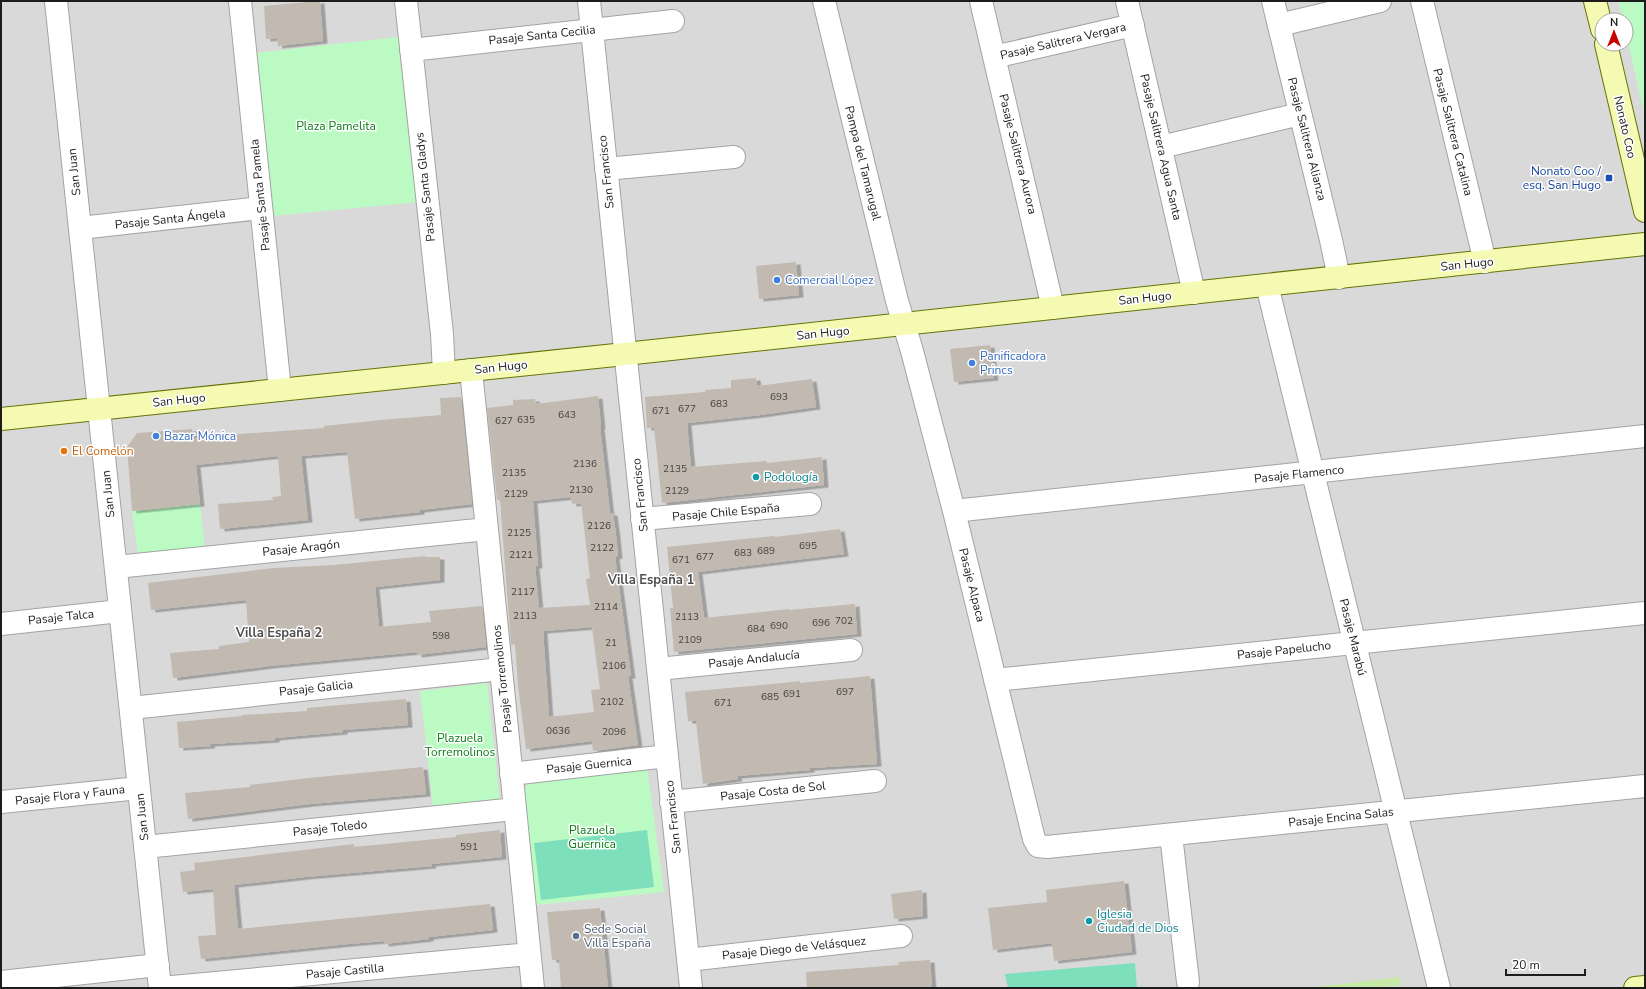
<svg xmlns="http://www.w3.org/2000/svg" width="1646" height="989" viewBox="0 0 1646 989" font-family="'Nunito Sans',sans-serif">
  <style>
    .residential { fill: #dad9d9; fill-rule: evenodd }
    .grass { fill: #c6eaa5 }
    .park { fill: #bcfac3 }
    .pitch { fill: #7ddfbc }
    .building { fill: #c2b9b1; fill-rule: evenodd; filter: url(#shadow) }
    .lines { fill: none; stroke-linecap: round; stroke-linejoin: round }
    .street-casing { stroke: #a3a3a3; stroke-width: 24 }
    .secondary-casing { stroke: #657403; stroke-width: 24 }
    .street { stroke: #fff; stroke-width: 22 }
    .secondary { stroke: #f5fab3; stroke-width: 22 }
    .transit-dot { fill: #1a4fb4; stroke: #fff; stroke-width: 1.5 }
    .shop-dot { fill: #3f7fe0; stroke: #fff; stroke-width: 1.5 }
    .food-dot { fill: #e8710a; stroke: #fff; stroke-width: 1.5 }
    .culture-dot { fill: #0f9aa8; stroke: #fff; stroke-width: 1.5 }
    .service-dot { fill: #5c6f8a; stroke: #fff; stroke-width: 1.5 }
    .labels { text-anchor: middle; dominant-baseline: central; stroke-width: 3; stroke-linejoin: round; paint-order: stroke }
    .number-label { font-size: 10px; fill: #464341 }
    .street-label { font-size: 12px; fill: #1c1c1c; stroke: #fff }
    .park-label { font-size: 12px; fill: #097b15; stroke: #fff }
    .transit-label { font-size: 12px; fill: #164399; stroke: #fff; text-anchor: end }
    .shop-label { font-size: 12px; fill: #366cbe; stroke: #fff; text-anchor: start }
    .food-label { font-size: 12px; fill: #c56008; stroke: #fff; text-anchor: start }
    .culture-label { font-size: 12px; fill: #0d838f; stroke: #fff; text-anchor: start }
    .service-label { font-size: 12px; fill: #4e5e75; stroke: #fff; text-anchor: start }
    .neighbourhood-label { font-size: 13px; font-weight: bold; fill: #4f4f4f; stroke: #fff }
  </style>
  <defs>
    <filter id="shadow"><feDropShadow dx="4.5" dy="2.5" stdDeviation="0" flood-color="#0004"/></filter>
  </defs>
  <rect width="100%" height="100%" fill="#eeeae1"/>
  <!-- residential -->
  <path class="residential" d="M1 1H1645V988H1ZM1602 20H1626V44H1602Z"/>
  <!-- grass -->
  <path class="grass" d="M1399 977 1401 985 1373 988H1307Z"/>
  <!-- park -->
  <path class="park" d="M1618 1H1645V117L1626 34V20H1623Z
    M398 37 419 202 272 216 254 53Z
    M200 504 205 549 138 556 132 511Z
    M487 683 500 801 433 807 420 691Z
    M647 767 664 892 536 905 524 793 528 782Z"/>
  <!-- pitch -->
  <path class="pitch" d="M647 830 654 887 541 900 534 843Z
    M1135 963 1137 988H1008L1005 974Z"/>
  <!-- building -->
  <path class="building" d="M320 1 323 41 278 46 277 38 266 39 264 6Z
    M796 262 799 295 759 299 756 266Z
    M990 345 994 378 954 382 950 349Z
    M756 378 757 386 812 379 816 407 760 415 687 423 691 467 766 461 767 463 822 457 824 485 662 503 654 428H647L645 397 705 392V390L731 388V380Z
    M598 396 601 427H600L610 513H613L616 535 618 556 615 557 631 676H628L638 745 593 751 592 741 526 749 518 685 515 644 511 645 500 500H497L487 408 513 405V400L535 399 536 404ZM571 497 572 504 581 503 590 578 586 579 590 605 539 608 535 566H538L533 501ZM592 627 600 689 591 690 594 712 549 717 543 631Z
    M461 397 472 504 420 510V512L355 519 347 452 301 456 308 520 220 529 218 504 273 500 272 497 281 496 278 456 196 465 200 504 132 511 127 447 137 433 192 429 193 439 240 434 324 428V426L381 420 441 415 440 398Z
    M840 529 844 554 698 572 704 618 789 609V610L855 604 857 634 674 652 670 608H673L667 547 774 536 775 537Z
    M425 556V557H440V580L375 587 379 627 431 622 429 611 482 606 486 647 417 655V652L269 666 173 678 170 653 219 649V646L249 642 246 600 151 610 148 583 274 568 334 565Z
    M870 676 877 764 810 768V770L737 776 738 779 703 784 696 721H688L685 692 782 683 800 681V683Z
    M406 699 408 725 343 730V732L275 738V740L210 744 211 746 179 748 177 722 242 716V715L307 711V708Z
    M423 767 426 794 310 804 188 819 185 793 250 787V785L308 778Z
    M500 830 502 857 431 864 432 866 305 877 234 885 238 929 490 904 493 930 429 937V939L384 944V941L348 944 201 959 198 936 216 935 213 889 183 892 180 872 195 870 194 863 354 844V847L456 837V835Z
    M1124 881 1132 952 1054 961 1052 943 993 950 988 908 1047 902 1046 890Z
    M922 890 923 916 894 919 891 894Z
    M600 908 608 988H561L559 960H552L547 912Z
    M930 960 932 988H807L806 972 899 965 898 962Z"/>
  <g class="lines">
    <defs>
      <path id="street" d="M56 1 160 988
        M240 1 280 390
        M406 1 442 334 444 373
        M589 1 691 988
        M824 1 897 301 912 351 954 511 1034 839 1038 846 1047 847 1645 786
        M981 1 1053 308
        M1127 1 1194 293
        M1273 1 1331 240 1339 278
        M1422 1 1485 262
        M1279 25 1380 1
        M411 50 673 21
        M994 57 1133 25
        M1161 147 1300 114
        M606 169 734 157
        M80 228 261 208
        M1267 285 1439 988
        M471 370 533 988
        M954 511 1645 436
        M642 519 810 504
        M116 567 487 529
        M1 624 120 611
        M658 669 851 650
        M995 680 1645 613
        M131 708 501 669
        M511 774 667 756
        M1 802 139 788
        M671 802 875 781
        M1171 835 1188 982
        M145 847 515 809
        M688 960 901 936
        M1 982 158 965
        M161 988 529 954"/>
      <path id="secondary" d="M1595 1 1602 29
        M1606 44 1645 211
        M1 419 625 354 1645 244
        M1635 988 1645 987"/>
    </defs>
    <!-- street casing -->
    <use href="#street" class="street-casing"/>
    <!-- secondary casing -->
    <use href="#secondary" class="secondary-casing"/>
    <!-- street -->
    <use href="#street" class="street"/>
    <!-- secondary -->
    <use href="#secondary" class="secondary"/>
  </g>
  <!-- markers -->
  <rect class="transit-dot" x="1605" y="174" width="8" height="8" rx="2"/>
  <g class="shop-dot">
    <circle cx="777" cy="280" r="4"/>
    <circle cx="972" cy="363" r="4"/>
    <circle cx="156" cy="436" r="4"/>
  </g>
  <circle class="food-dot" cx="64" cy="451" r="4"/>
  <g class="culture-dot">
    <circle cx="756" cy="477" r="4"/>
    <circle cx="1089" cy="921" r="4"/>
  </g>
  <circle class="service-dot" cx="576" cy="936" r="4"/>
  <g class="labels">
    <!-- number labels -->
    <g class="number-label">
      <text x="779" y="397">693</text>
      <text x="719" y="404">683</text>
      <text x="687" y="409">677</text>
      <text x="661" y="411">671</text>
      <text x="567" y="415">643</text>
      <text x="526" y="420">635</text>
      <text x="504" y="421">627</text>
      <text x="585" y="464">2136</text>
      <text x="675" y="469">2135</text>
      <text x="514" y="473">2135</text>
      <text x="581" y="490">2130</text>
      <text x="677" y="491">2129</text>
      <text x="516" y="494">2129</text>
      <text x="599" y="526">2126</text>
      <text x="519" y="533">2125</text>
      <text x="808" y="546">695</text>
      <text x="602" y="548">2122</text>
      <text x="766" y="551">689</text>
      <text x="743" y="553">683</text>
      <text x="521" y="555">2121</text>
      <text x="705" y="557">677</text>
      <text x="681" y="560">671</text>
      <text x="523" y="592">2117</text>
      <text x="606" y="607">2114</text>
      <text x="525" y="616">2113</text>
      <text x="687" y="617">2113</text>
      <text x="844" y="621">702</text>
      <text x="821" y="623">696</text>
      <text x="779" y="626">690</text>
      <text x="756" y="629">684</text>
      <text x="441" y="636">598</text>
      <text x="690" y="640">2109</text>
      <text x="611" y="643">21</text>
      <text x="614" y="666">2106</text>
      <text x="845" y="692">697</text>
      <text x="792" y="694">691</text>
      <text x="770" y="697">685</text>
      <text x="612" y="702">2102</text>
      <text x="723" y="703">671</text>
      <text x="558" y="731">0636</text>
      <text x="614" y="732">2096</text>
      <text x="469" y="847">591</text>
    </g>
    <!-- street labels -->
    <g class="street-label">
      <text transform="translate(542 35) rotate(-6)">Pasaje Santa Cecilia</text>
      <text transform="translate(1063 41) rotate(-13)">Pasaje Salitrera Vergara</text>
      <text transform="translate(1625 127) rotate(77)">Nonato Coo</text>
      <text transform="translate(1453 132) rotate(76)">Pasaje Salitrera Catalina</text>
      <text transform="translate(1307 139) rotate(76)">Pasaje Salitrera Alianza</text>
      <text transform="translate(1161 147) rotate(77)">Pasaje Salitrera Agua Santa</text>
      <text transform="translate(1018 154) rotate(76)">Pasaje Salitrera Aurora</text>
      <text transform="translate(863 163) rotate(76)">Pampa del Tamarugal</text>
      <text transform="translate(74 172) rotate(-96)">San Juan</text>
      <text transform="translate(606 172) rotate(-96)">San Francisco</text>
      <text transform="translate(425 187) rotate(-96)">Pasaje Santa Gladys</text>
      <text transform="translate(260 195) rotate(-96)">Pasaje Santa Pamela</text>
      <text transform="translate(170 219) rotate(-6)">Pasaje Santa Ángela</text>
      <text transform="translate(1467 264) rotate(-6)">San Hugo</text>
      <text transform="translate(1145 298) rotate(-6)">San Hugo</text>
      <text transform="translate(823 333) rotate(-6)">San Hugo</text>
      <text transform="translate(501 367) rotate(-6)">San Hugo</text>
      <text transform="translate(179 400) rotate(-6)">San Hugo</text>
      <text transform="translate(1299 474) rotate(-6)">Pasaje Flamenco</text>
      <text transform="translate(108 494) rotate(-96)">San Juan</text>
      <text transform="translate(640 495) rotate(-96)">San Francisco</text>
      <text transform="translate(726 512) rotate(-5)">Pasaje Chile España</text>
      <text transform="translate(301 548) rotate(-6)">Pasaje Aragón</text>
      <text transform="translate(972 585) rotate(76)">Pasaje Alpaca</text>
      <text transform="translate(61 617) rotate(-6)">Pasaje Talca</text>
      <text transform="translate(1353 637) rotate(76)">Pasaje Marabú</text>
      <text transform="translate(1284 650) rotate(-6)">Pasaje Papelucho</text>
      <text transform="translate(754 659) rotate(-6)">Pasaje Andalucía</text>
      <text transform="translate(502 679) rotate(-96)">Pasaje Torremolinos</text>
      <text transform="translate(316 688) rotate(-6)">Pasaje Galicia</text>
      <text transform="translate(589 765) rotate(-6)">Pasaje Guernica</text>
      <text transform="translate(773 791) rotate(-6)">Pasaje Costa de Sol</text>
      <text transform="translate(70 795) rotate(-6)">Pasaje Flora y Fauna</text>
      <text transform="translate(142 817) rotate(-96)">San Juan</text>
      <text transform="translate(673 817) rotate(-96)">San Francisco</text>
      <text transform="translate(1341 817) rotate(-6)">Pasaje Encina Salas</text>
      <text transform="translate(330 828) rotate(-6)">Pasaje Toledo</text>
      <text transform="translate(794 948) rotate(-6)">Pasaje Diego de Velásquez</text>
      <text transform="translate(345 971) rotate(-5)">Pasaje Castilla</text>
    </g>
    <!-- park labels -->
    <g class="park-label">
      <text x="336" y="126">Plaza Pamelita</text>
      <text x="460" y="738">Plazuela<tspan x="460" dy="14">Torremolinos</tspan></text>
      <text x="592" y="830">Plazuela<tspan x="592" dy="14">Guernica</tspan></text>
    </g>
    <!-- transit labels -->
    <g class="transit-label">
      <text x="1601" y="171">Nonato Coo /<tspan x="1601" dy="14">esq. San Hugo</tspan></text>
    </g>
    <!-- shop labels -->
    <g class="shop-label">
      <text x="785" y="280">Comercial López</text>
      <text x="980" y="356">Panificadora<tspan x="980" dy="14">Princs</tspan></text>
      <text x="164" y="436">Bazar Mónica</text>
    </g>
    <!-- food labels -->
    <g class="food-label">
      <text x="72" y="451">El Comelón</text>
    </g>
    <!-- culture labels -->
    <g class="culture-label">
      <text x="764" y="477">Podología</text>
      <text x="1097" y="914">Iglesia<tspan x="1097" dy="14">Ciudad de Dios</tspan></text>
    </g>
    <!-- service labels -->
    <g class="service-label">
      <text x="584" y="929">Sede Social<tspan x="584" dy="14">Villa España</tspan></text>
    </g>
    <!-- neighbourhood labels -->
    <g class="neighbourhood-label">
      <text x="651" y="580">Villa España 1</text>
      <text x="279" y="633">Villa España 2</text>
    </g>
  </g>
  <!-- border -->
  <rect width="1646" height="989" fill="none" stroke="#1c1c1c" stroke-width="4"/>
  <!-- north arrow -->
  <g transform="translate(1614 32)"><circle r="19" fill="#ffffff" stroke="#a4a4a4"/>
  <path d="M0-3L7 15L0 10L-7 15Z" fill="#c80500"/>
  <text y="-6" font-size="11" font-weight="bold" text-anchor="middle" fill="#1c1c1c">N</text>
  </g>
  <!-- scale -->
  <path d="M1506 969v6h79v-6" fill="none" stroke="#1c1c1c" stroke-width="2"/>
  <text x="1512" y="969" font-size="12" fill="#1c1c1c" stroke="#ffffff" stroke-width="3" paint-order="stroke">20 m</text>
</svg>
